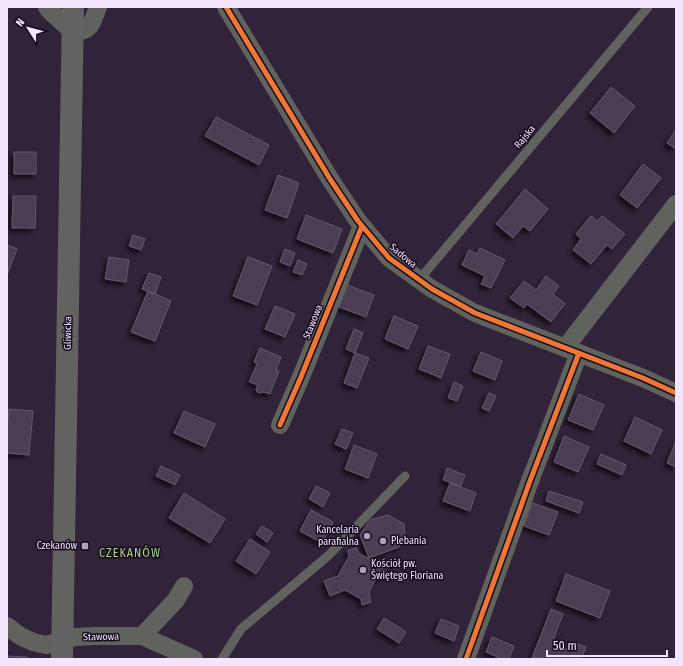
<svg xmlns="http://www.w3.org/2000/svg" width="683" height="666" viewBox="0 0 683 666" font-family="'Fira Sans Condensed',sans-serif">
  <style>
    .building { fill: #4b3d53; stroke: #65596d; filter: url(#shadow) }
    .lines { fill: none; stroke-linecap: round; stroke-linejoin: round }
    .service { stroke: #5f625d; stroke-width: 9 }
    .minor { stroke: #5f625d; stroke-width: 18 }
    .primary { stroke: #626261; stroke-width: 22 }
    .cycleway-casing { stroke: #150b1c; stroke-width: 8 }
    .cycleway { stroke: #f07635; stroke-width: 5 }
    .poi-dot { fill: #b0a1ba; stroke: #150b1c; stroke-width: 1.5 }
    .labels { text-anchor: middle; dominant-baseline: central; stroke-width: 3; stroke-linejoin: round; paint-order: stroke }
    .street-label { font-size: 10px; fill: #f4e5ff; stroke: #150b1c }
    .poi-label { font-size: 10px; fill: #f4e5ff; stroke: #150b1c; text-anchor: end }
    .quarter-label { font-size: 12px; letter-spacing: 1px; fill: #acd18d; stroke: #150b1c }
  </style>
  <defs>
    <filter id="shadow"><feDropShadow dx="-3.5" dy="3.5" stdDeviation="2" flood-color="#0009"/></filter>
  </defs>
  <rect width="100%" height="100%" fill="#312339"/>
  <!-- building -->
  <path class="building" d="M611 87 635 106 614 133 590 113Z
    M216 117 269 145 259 165 205 136Z
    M676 130V149L667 143Z
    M14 152H36V174H14Z
    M643 164 661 178 637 208 620 195Z
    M278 175 299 183 287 218 265 210Z
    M525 189 548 209 530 231 523 226 513 238 496 224Z
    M13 196H36L35 228H12Z
    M306 215 342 229 333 253 297 239Z
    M591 216 597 221 602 216 625 234 612 249 607 245 591 264 573 250 581 239 576 234Z
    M133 235 145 239 141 250 129 246Z
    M7 245 17 249 7 275Z
    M480 248 505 260 491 288 481 284 485 276 462 265 469 250 477 254Z
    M285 249 295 253 290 266 280 262Z
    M109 257 129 260 126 282 105 279Z
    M248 257 272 266 257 305 233 296Z
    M298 260 307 264 302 275 293 272Z
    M149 273 161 277 155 294 142 289Z
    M546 276 559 286 553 294 565 304 551 322 527 304 524 308 510 298 524 281 536 290Z
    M347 285 374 295 366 317 339 307Z
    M148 291 171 301 155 341 131 332Z
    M275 306 295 314 285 337 265 329Z
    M394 316 418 326 408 349 385 339Z
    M354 329 363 333 355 353 346 349Z
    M428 346 450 354 441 378 419 369Z
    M260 348 281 357 276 370 279 371 270 394 263 392 260 393 257 392 256 389 258 385 249 382 257 364 254 362Z
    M481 352 502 361 495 380 473 371Z
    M355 353 369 358 357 388 344 383Z
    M454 382 463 386 457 401 448 398Z
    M489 393 496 396 489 411 482 408Z
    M579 394 604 405 593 430 568 420Z
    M9 409 33 411 29 455 7 453V430Z
    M184 411 215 424 205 447 174 433Z
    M635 417 662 430 651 454 624 441Z
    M342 429 353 433 346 449 335 444Z
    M564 436 589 447 578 472 554 462Z
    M676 441V467L667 463Z
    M354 445 377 454 368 478 345 469Z
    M601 454 626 465 622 475 597 464Z
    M161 466 180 475 175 485 156 476Z
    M447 468 465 475 461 486 443 480Z
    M450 483 476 493 470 511 443 501Z
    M316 486 330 493 323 507 309 499Z
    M549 491 583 502 579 513 546 501Z
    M184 493 225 519 210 543 169 518Z
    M532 503 558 512 549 535 524 526Z
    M311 510 333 522 322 543 300 531Z
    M388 515 404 524 405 536 399 547 369 558 360 535 370 520Z
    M262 526 273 533 267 542 256 534Z
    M250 539 270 552 256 574 236 561Z
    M357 548 358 553 377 563 382 562 386 576 375 580 369 592 371 602 362 605 361 599 345 590 330 596 324 581 338 576 349 556 348 550Z
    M566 574 610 591 600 618 556 601Z
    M551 609 563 614 552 643 572 651 575 643 586 647 581 659 532 658Z
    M384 618 406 632 399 643 377 629Z
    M441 619 459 626 454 641 435 633Z
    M492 637 514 646 509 659H502L486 652Z
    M7 656 27 657V659H7Z"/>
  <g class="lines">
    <!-- service -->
    <path class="service" d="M419 280 648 7
      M222 659 241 629 328 556 405 476"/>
    <!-- minor -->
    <path class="minor" d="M47 7 49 10 73 32C92 32 92 22 98 7
      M226 7 330 179 358 221 389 258 432 289 475 313 643 378 676 393
      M565 348 676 204
      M280 425 301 377 362 226
      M7 626 20 636 33 642 46 645 75 637 95 636H142L194 659
      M142 636 176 600 184 586
      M466 659 530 481 579 353"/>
    <!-- primary -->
    <path class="primary" d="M62 659 73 7"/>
    <defs>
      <path id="cycleway" d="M226 7 330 179 358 221 389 258 432 289 475 313 643 378 676 393
        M280 425 301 377 362 226
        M466 659 530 481 579 353"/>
    </defs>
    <!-- cycleway casing -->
    <use href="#cycleway" class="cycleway-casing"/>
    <!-- cycleway -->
    <use href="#cycleway" class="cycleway"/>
  </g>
  <!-- markers -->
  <g class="poi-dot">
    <circle cx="367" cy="536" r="4"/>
    <circle cx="383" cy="541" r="4"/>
    <rect x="81" y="542" width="8" height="8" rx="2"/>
    <circle cx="363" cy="570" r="4"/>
  </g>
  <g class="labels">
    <!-- street labels -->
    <g class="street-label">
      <text transform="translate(525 137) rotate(-50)">Rajska</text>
      <text transform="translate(403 256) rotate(40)">Sadowa</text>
      <text transform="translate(313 322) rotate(-68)">Stawowa</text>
      <text transform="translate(68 333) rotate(-89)">Gliwicka</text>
      <text transform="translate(101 637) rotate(-1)">Stawowa</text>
    </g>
    <!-- poi labels -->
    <g class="poi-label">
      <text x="359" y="530">Kancelaria<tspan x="359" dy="12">parafialna</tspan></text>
      <text x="391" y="541" text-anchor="start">Plebania</text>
      <text x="77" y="546">Czekanów</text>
      <text x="371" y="564" text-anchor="start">Kościół pw.<tspan x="371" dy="12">Świętego Floriana</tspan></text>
    </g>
    <!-- quarter labels -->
    <g class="quarter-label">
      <text x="130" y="553">CZEKANÓW</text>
    </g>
  </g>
  <!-- border -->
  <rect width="683" height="666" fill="none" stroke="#f4e5ff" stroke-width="16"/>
  <!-- north arrow -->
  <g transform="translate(28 28) rotate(306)" stroke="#150b1c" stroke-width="3" paint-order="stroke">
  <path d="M0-3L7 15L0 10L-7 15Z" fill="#f4e5ff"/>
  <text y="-6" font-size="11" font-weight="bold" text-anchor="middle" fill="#f4e5ff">N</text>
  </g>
  <!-- scale -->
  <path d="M547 650v6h120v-6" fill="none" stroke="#f4e5ff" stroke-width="2"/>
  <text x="553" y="650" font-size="12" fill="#f4e5ff" stroke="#150b1c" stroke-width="3" paint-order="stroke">50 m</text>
</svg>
